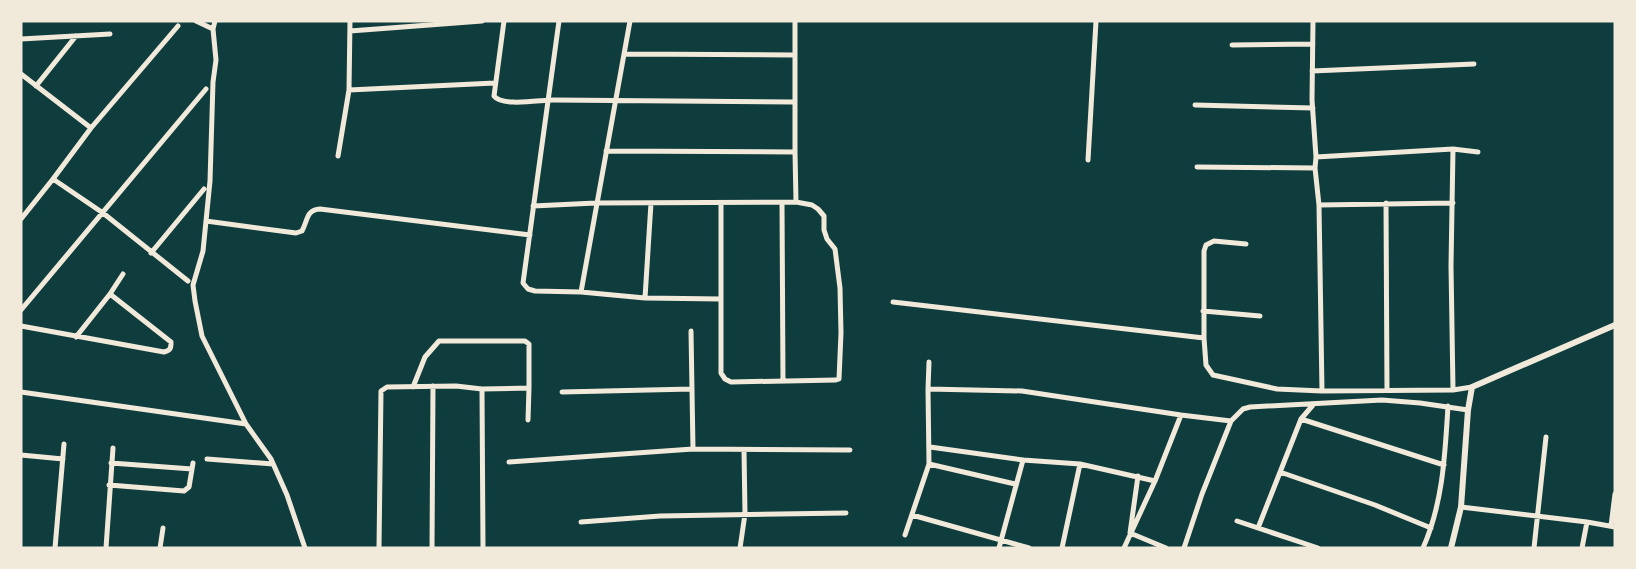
<svg xmlns="http://www.w3.org/2000/svg" width="1636" height="569" viewBox="0 0 1636 569" font-family="Figtree,sans-serif">
  <style>
    .lines { fill: none; stroke-linecap: round; stroke-linejoin: round }
    .minor { stroke: #f1e9da; stroke-width: 5 }
    .tertiary { stroke: #f1e9da; stroke-width: 6 }
  </style>
  <rect width="100%" height="100%" fill="#0f3d3e"/>
  <g class="lines">
    <!-- minor -->
    <path class="minor" d="M196 21 213 29 216 60 213 82 210 181 203 251 193 285 195 301 202 336 246 424 271 459 287 495 305 548
      M504 21 494 96C502 107 540 100 553 100 634 100 714 101 794 102
      M559 21 523 283 528 289 535 291 581 292 645 298 721 299
      M795 21V152L796 202
      M1313 21 1312 100 1316 157 1315 168 1319 205 1322 391
      M213 29 215 21
      M350 31 482 21
      M21 39 110 34
      M1232 45 1313 44
      M625 54 794 55
      M1312 71 1474 64
      M21 74 91 128
      M36 86 76 36
      M349 90 495 83
      M1195 105 1313 108
      M1453 149 1451 266 1453 390
      M606 151 795 152
      M338 156 349 90 350 21
      M1316 157 1453 149 1478 152
      M1088 160 1096 21
      M1197 167 1315 168
      M53 179 103 213 188 281
      M782 203 783 381
      M1386 203 1387 390
      M1319 205 1453 203
      M533 206 596 203 796 202 812 205 818 209 824 216V230L827 239 835 249 840 288 841 333 839 379 836 380 731 382 725 379 721 373V204
      M21 219 53 179 91 128 178 26
      M206 221 296 233 302 231C308 220 306 210 320 209L530 235
      M1246 244 1214 241 1206 245 1204 251V338L1206 365 1213 375 1277 389 1322 391 1453 390 1472 387
      M151 253 204 189
      M581 292 630 21
      M645 298 651 203
      M893 302 1204 338
      M21 310 206 89
      M1203 311 1260 316
      M21 326 164 352C171 350 171 348 171 342L110 294
      M691 331 693 449
      M76 337 110 294 123 274
      M413 387 425 357 439 341H525L529 344V388L482 389
      M928 389 1022 391 1181 415 1231 421 1243 409 1250 407 1382 400 1420 403 1468 410
      M21 392 246 424
      M562 392 692 389
      M1301 419 1444 465
      M528 420 529 388
      M930 447 1023 460 1080 464 1155 481
      M21 455 63 459
      M207 459 273 464
      M509 462 693 449 850 450
      M111 463 192 469
      M929 464 1015 484
      M1280 472 1375 505 1431 528
      M1138 476 1130 533 1166 548
      M109 485 184 491 189 487 193 463
      M1461 507 1587 522 1615 527
      M912 515 1029 548
      M1237 521 1318 548
      M581 522 660 516 846 513
      M1611 526 1615 494
      M1258 528 1301 419 1313 405
      M905 535 929 464 928 389 929 362
      M55 548 64 444
      M106 548 113 448
      M160 548 163 528
      M379 548 381 391 387 387 456 386 482 389 483 548
      M432 548 433 386
      M740 548 745 514 744 450
      M999 548 1023 460
      M1062 548 1080 464
      M1124 548 1155 481 1181 415
      M1184 548 1202 494 1231 421
      M1423 548C1443 503 1445 455 1448 406
      M1534 548 1546 437
      M1582 548 1587 522"/>
    <!-- tertiary -->
    <path class="tertiary" d="M1451 548 1461 507 1468 410 1472 387 1615 325"/>
  </g>
  <!-- border -->
  <rect width="1636" height="569" fill="none" stroke="#f1e9da" stroke-width="45"/>
</svg>
